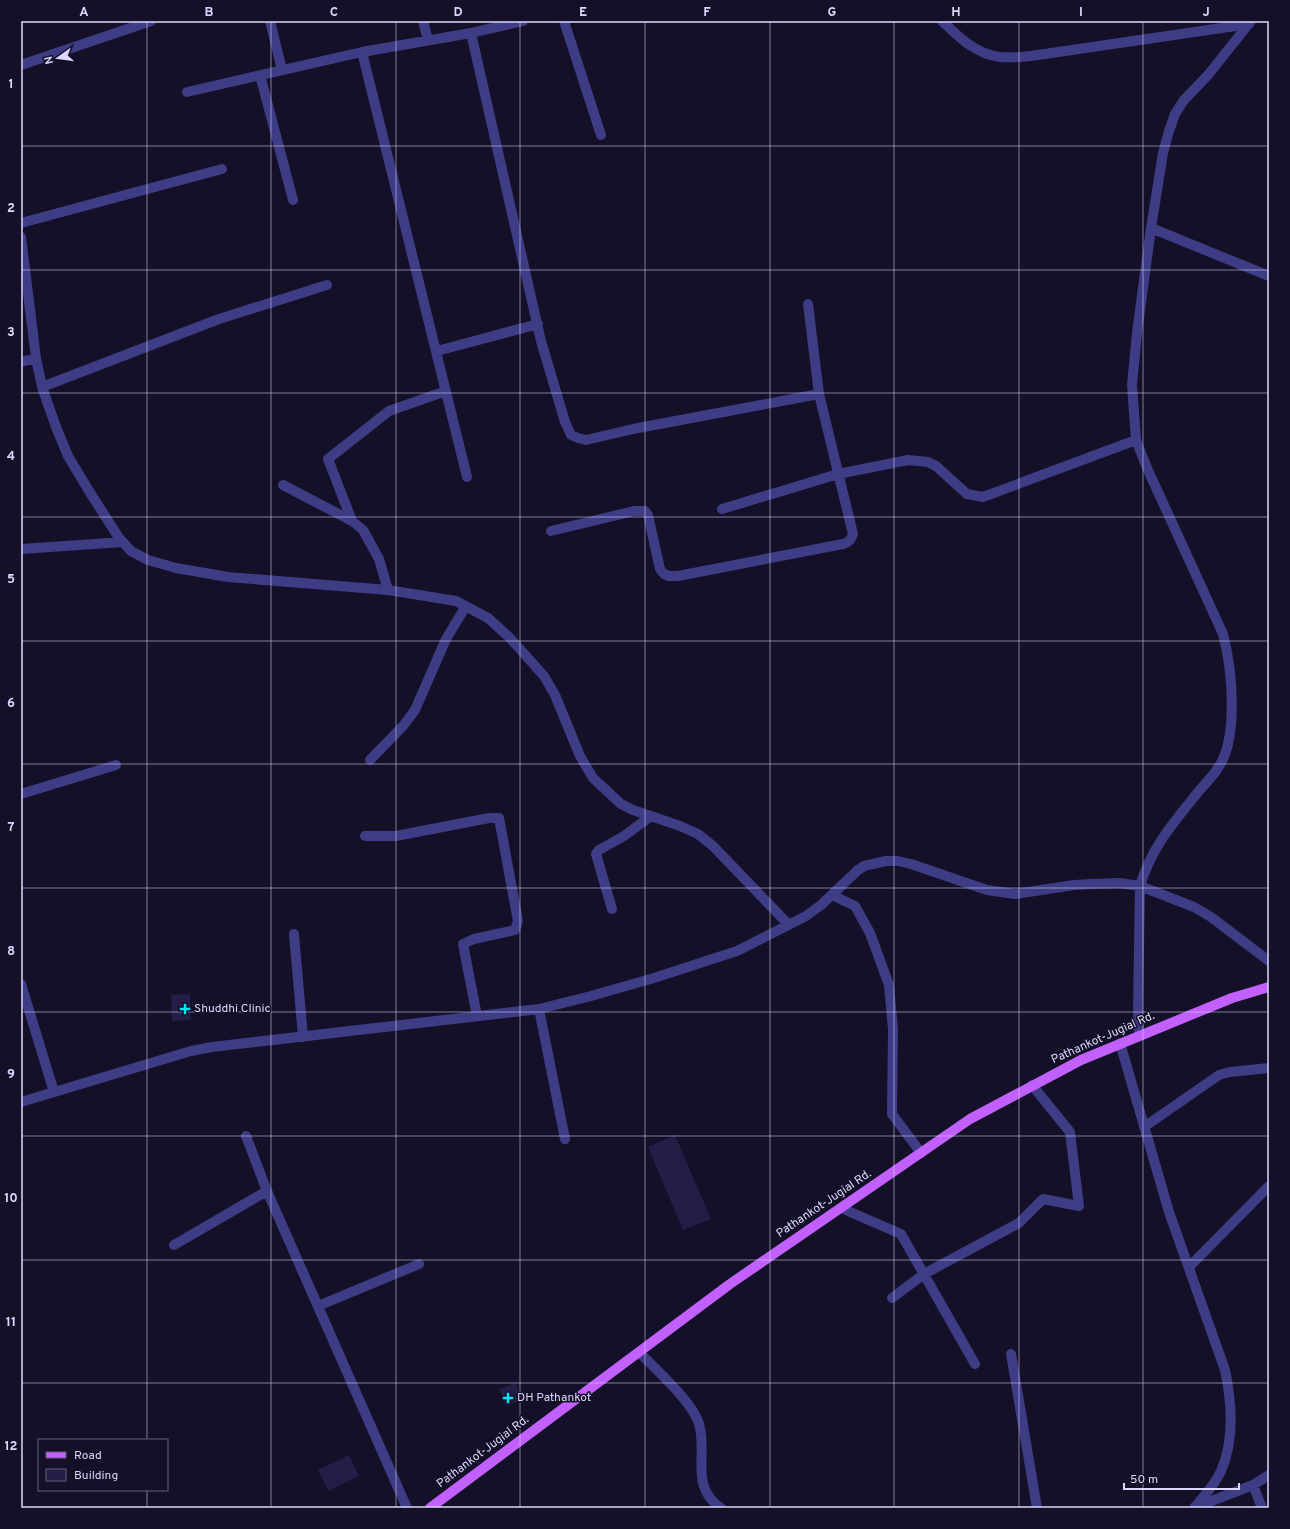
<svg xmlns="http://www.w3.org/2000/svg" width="1290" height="1529" viewBox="0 0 1290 1529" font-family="Overpass,sans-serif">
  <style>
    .building { fill: #251c48 }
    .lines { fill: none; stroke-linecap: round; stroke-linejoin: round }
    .minor { stroke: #3e3c85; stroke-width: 10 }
    .major { stroke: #c160fc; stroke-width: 10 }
    .grid { fill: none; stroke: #dbd7fe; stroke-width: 1; stroke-opacity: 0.55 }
    .poi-dot { fill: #07e3fa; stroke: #141027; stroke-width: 1.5 }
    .labels { text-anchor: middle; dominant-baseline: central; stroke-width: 3; stroke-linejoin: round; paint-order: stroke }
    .poi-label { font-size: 12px; fill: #dbd7fe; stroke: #141027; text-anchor: start }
    .street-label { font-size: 12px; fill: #dbd7fe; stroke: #141027 }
    .neatline { fill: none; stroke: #dbd7fe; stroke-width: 1.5 }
    .grid-label { font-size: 13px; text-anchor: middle; font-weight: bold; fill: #dbd7fe }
  </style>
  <rect width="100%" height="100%" fill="#141027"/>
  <!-- building -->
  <path class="building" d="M190 994 191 1020 172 1021 171 995Z
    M675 1135 711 1219 683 1230 648 1147Z
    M516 1383 522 1400 506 1406 499 1389Z
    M349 1455 359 1476 328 1491 318 1470Z"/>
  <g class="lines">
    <!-- minor -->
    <path class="minor" d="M270 21 282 70
      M423 21 428 40
      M564 21 601 135
      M942 21C959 37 975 54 1000 57 1010 58 1021 57 1031 56L1249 24
      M471 33 541 341 565 422 571 435 578 438 586 440 633 429 819 394 853 534C851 540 849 542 843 544L678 576H669L664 574 660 569 648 515 645 511H634L551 531
      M362 52 467 477
      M21 65 151 21
      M260 75 293 200
      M187 92 362 52 471 33 523 21
      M21 223 222 169
      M1151 228 1269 276
      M21 237 36 358 42 387 56 427 68 456 89 491 119 538 131 551 148 560 176 568 228 577 388 590 456 601 488 618 510 638 544 676 555 695 580 756 593 778 621 804 633 810 680 826 698 834 713 846 789 925
      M808 304 819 394
      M437 351 538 324
      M21 362 36 358
      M42 387 219 319 327 285
      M283 485 352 521 363 530 379 559 388 590
      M722 509 838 474 908 460 928 462 936 466 967 494 983 497 1136 440
      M352 521 328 459 389 411 446 391
      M21 549 123 542
      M370 760 403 726 415 710 446 639 466 606
      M21 794 116 765
      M365 836H396L489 818H499L518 921 515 930 474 939 463 944 477 1016
      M832 895 855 906 870 933 889 985 893 1029 892 1114 921 1153
      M612 909 596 854 599 850 624 836 651 816
      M294 934 303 1037
      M21 984 54 1092
      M539 1009 565 1139
      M1139 1036 1138 1008 1140 886C1151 848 1174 822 1199 791 1205 784 1213 776 1218 768 1239 738 1232 668 1223 634L1147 468 1136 440 1132 385 1137 333 1151 228 1163 153 1169 131 1175 114 1184 100 1208 75 1251 21
      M1120 1043 1169 1212 1225 1370C1232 1403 1235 1439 1221 1471 1215 1485 1204 1496 1194 1508
      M21 1102 191 1051 212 1047 539 1009 591 996 654 978 737 951 806 916 821 905 858 870 864 866 886 861H898L911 864 987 890 1015 894 1074 885 1092 884 1119 883 1140 886 1194 907 1211 917 1269 961
      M1144 1127 1219 1075 1230 1072 1269 1068
      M246 1136 267 1191 407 1508
      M841 1208 901 1234 975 1364
      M174 1245 267 1191
      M1189 1267 1269 1186
      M892 1298 924 1274 1019 1223 1043 1199 1079 1206 1070 1132 1032 1085
      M318 1306 419 1264
      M639 1352C655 1369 693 1402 699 1424 708 1453 689 1487 721 1508
      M1011 1354 1037 1508
      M1253 1485 1262 1508
      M1196 1507 1253 1485 1269 1475"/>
    <!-- major -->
    <path class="major" d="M430 1508 730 1284 970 1119 1081 1060 1232 998 1269 987"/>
  </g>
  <!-- grid -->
  <path class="grid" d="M147 21V1440M271 21V1508M396 21V1508M520 21V1508M645 21V1508M770 21V1508M894 21V1508M1019 21V1508M1143 21V1508M21 146H1269M21 270H1269M21 393H1269M21 517H1269M21 641H1269M21 764H1269M21 888H1269M21 1012H1269M21 1136H1269M21 1260H1269M21 1383H1269M147 1490V1508"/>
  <!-- markers -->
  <g class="poi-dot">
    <path d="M183 1003h4v4h4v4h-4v4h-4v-4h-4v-4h4z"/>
    <path d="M506 1392h4v4h4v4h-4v4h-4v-4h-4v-4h4z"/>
  </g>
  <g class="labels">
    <!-- poi labels -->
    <g class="poi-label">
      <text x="194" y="1009">Shuddhi Clinic</text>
      <text x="517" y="1398">DH Pathankot</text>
    </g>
    <!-- street labels -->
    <g class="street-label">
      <text transform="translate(1103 1038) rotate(-24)">Pathankot-Jugial Rd.</text>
      <text transform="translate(824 1204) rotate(-34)">Pathankot-Jugial Rd.</text>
      <text transform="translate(483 1452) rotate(-37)">Pathankot-Jugial Rd.</text>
    </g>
  </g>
  <!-- border -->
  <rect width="1290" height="1529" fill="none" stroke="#141027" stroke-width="44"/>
  <!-- legend -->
  <rect x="38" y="1439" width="130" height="52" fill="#141027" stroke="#64607d"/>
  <rect x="46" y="1452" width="20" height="6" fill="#c160fc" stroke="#64607d"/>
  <text x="74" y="1459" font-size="12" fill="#dbd7fe">Road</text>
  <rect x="46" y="1469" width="20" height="12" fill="#251c48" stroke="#64607d"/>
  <text x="74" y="1479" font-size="12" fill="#dbd7fe">Building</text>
  <!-- north arrow -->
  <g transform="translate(58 58) rotate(256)" stroke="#141027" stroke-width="3" paint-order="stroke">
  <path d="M0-3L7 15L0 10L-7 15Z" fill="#dbd7fe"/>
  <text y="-6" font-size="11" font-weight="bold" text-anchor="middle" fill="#dbd7fe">N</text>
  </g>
  <!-- scale -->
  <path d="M1124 1483v6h115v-6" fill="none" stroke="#dbd7fe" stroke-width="2"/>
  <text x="1130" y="1483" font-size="12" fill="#dbd7fe" stroke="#141027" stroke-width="3" paint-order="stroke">50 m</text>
  <rect x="22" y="22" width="1246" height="1485" class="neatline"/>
  <g class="grid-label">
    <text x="84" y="16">A</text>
    <text x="209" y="16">B</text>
    <text x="334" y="16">C</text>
    <text x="458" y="16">D</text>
    <text x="583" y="16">E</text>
    <text x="707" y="16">F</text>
    <text x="832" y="16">G</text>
    <text x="956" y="16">H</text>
    <text x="1081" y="16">I</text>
    <text x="1206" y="16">J</text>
    <text x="11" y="88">1</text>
    <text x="11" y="212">2</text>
    <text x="11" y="336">3</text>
    <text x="11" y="460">4</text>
    <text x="11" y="583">5</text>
    <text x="11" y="707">6</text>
    <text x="11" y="831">7</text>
    <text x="11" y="955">8</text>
    <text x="11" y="1078">9</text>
    <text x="11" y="1202">10</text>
    <text x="11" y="1326">11</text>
    <text x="11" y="1450">12</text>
  </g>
</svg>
